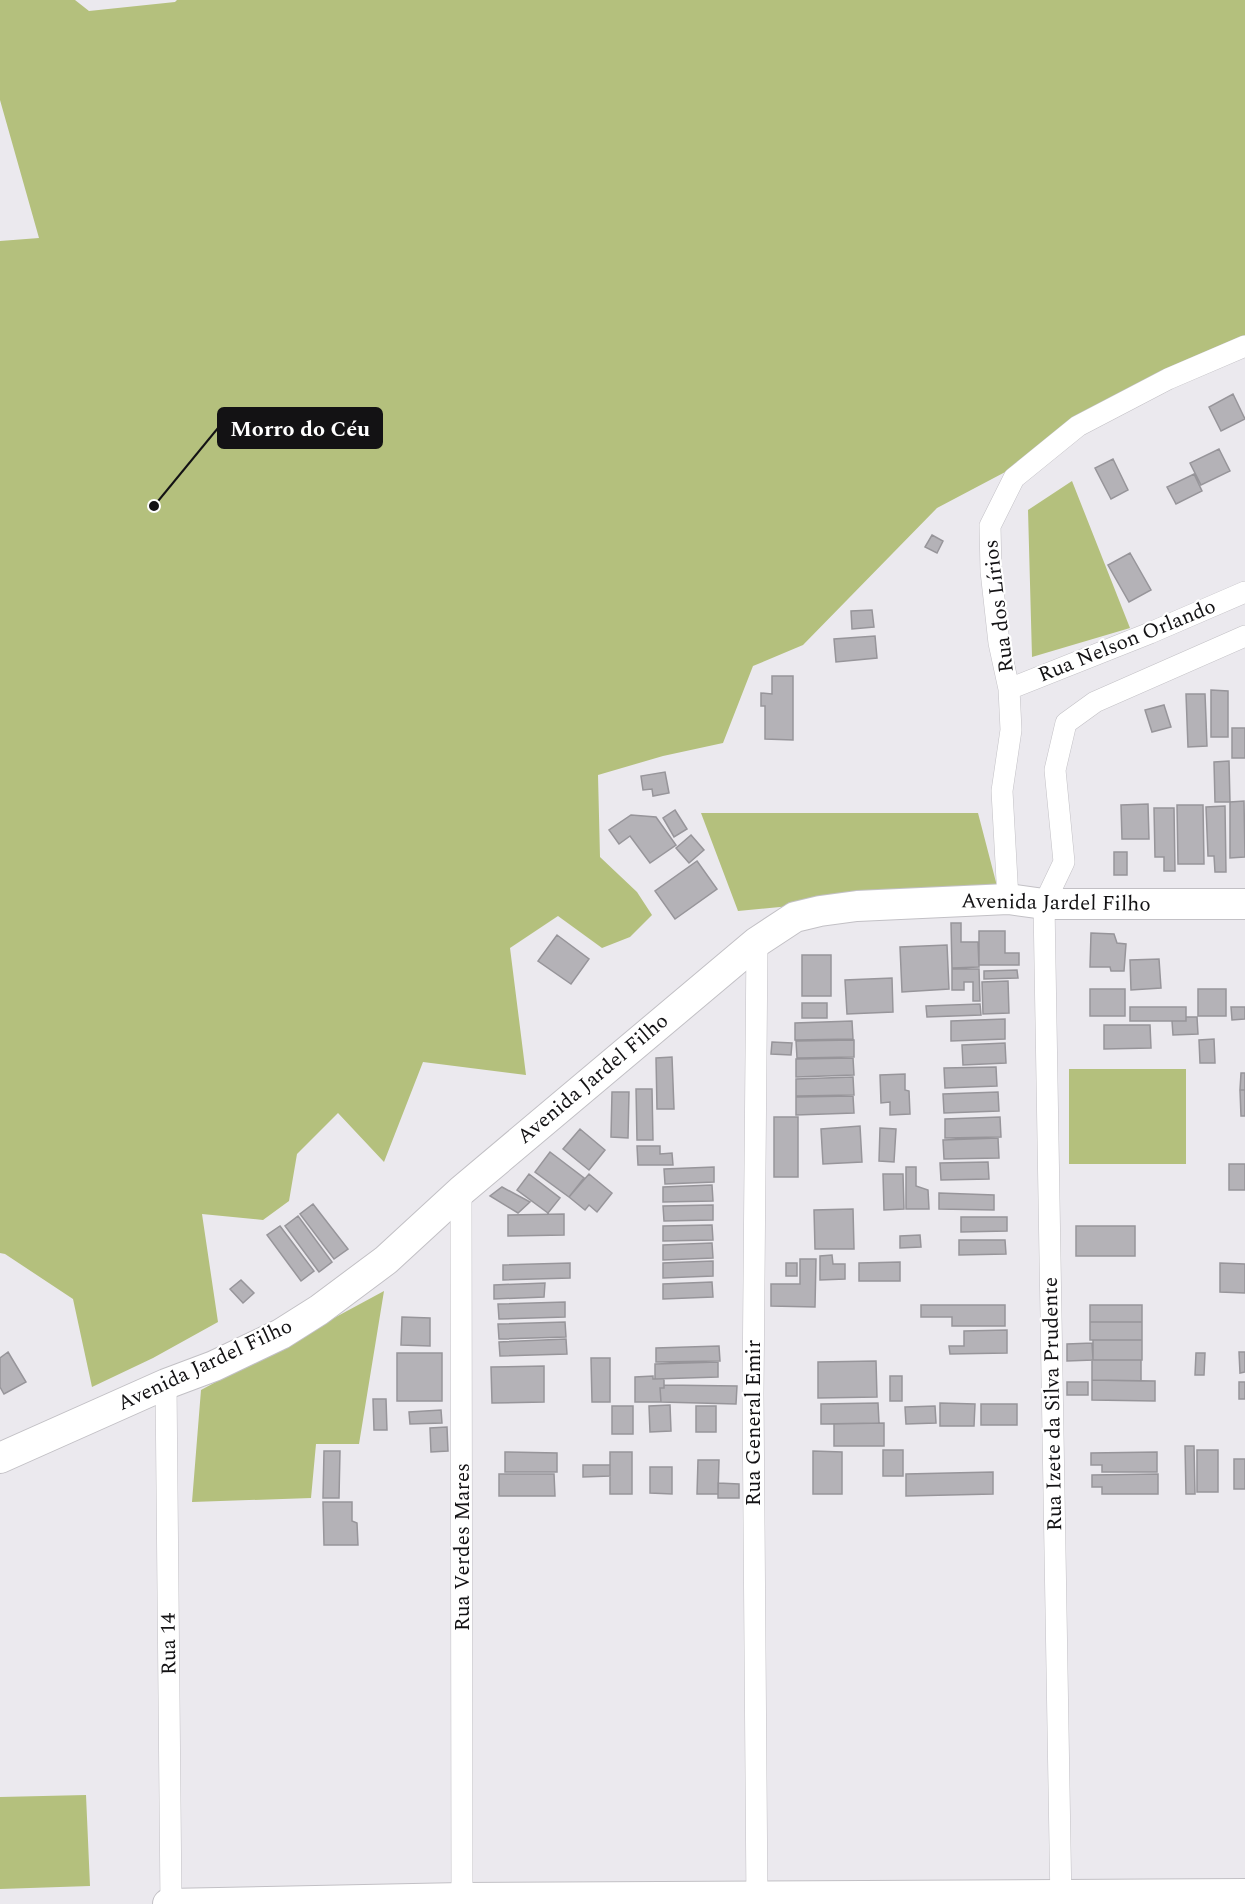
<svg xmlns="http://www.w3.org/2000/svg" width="1245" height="1904" viewBox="0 0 1245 1904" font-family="Spectral,serif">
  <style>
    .green { fill: #b4c07d }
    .building { fill: #b4b2b7; stroke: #97959a; stroke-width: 1.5 }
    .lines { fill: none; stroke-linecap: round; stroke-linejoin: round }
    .minor-casing { stroke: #c2c0c5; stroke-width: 22 }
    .secondary-casing { stroke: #c2c0c5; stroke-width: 32 }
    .minor { stroke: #fff; stroke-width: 21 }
    .secondary { stroke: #fff; stroke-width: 30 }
    .labels { text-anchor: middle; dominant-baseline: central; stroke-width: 4.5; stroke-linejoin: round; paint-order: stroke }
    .street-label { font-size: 21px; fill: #131214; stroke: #fff }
    .leader { fill: none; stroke: #131214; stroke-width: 2 }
    .callout-dot { fill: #131214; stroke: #fff; stroke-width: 2 }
    .callout { fill: #131214; stroke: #131214; stroke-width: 2 }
    .callout-label { font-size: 22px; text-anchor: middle; font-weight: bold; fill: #fff }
  </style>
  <rect width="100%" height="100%" fill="#ebe9ee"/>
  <!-- green -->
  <path class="green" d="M0 0H75L89 11 175 2 177 0H1245V345L937 508 803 645 753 666 723 743 663 756 598 775 600 857 637 892 652 915 630 937 602 948 558 916 510 948 526 1075 423 1062 384 1162 338 1113 297 1154 289 1201 263 1220 202 1214 218 1322 153 1358 92 1387 73 1299 5 1254 0 1253V241L39 238 0 100Z
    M1072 481 1130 628 1032 657 1028 510Z
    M701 813H978L997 886 738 911Z
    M1069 1069H1186V1164H1069Z
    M384 1291 359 1444H316L311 1498 192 1502 201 1390Z
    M86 1795 90 1886 0 1889V1797Z"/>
  <!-- building -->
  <path class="building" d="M1233 394 1245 419 1221 431 1209 407Z
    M1219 449 1230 471 1201 485 1190 463Z
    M1113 459 1128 490 1111 499 1095 468Z
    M1194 474 1202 491 1176 504 1167 487Z
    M932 535 943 541 937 553 925 547Z
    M1130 553 1151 590 1129 602 1108 565Z
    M872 610 874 627 852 629 851 611Z
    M875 636 877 658 836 662 834 639Z
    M772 676H793V740L765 739V706H761V693L772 694Z
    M1211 690 1228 691V737H1211Z
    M1186 694H1205L1207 746 1188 747Z
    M1164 705 1171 727 1152 732 1145 710Z
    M1232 728H1245V758H1232Z
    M1229 761 1230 802H1215L1214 762Z
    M665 772 669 793 653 796 652 789 643 790 641 776Z
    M1244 801 1245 857 1230 858V802Z
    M1148 804 1149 839H1122L1121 805Z
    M1177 805H1203L1204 864H1178Z
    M1225 806 1226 872H1215L1214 856H1208L1206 807Z
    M1154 808H1174L1175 871H1164V857H1155Z
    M675 810 687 829 674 837 663 818Z
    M631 815 656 817 676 845 650 863 630 836 619 844 609 830Z
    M691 835 704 850 689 863 676 848Z
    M1114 852H1127V875H1114Z
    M697 861 717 889 675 919 655 891Z
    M951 923H961V942H978L979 967 952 968Z
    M979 931H1005V953H1019V965H979Z
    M1091 933 1114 934 1117 943 1126 944 1124 971H1111L1110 967H1090Z
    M557 935 589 959 571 984 538 961Z
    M947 945 949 989 902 992 900 947Z
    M802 955H831V996H802Z
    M1159 959 1161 988 1131 990 1130 960Z
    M952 969H979L980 1001H973V982H964V990H952Z
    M1017 970 1018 978 984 979V971Z
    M892 978 893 1012 847 1014 845 980Z
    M1008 981 1009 1013 983 1014 982 982Z
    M1090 989H1125V1016H1090Z
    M1198 989H1226V1016H1198Z
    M802 1003H827V1018H802Z
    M980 1004 981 1015 927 1017 926 1006Z
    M1130 1007H1186V1021H1130Z
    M1231 1007H1245V1019L1232 1020Z
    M1186 1017H1197L1198 1034 1173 1035 1172 1021H1186Z
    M1005 1019V1039L951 1041V1021Z
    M852 1021 853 1039 795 1040V1023Z
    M1104 1025H1150L1151 1048 1104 1049Z
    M1214 1039 1215 1063H1200L1199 1040Z
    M854 1040V1057L797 1058 796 1041Z
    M772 1042 792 1043 791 1055 771 1054Z
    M1005 1043 1006 1063 963 1065 962 1045Z
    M672 1057 674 1109H657L656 1058Z
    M853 1058 854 1075 796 1077V1059Z
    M996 1067 997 1086 945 1088 944 1068Z
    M1241 1073H1245V1090H1240Z
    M905 1074V1090L909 1091 910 1114 890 1115V1102L881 1103 880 1075Z
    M853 1077 854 1095 796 1096V1079Z
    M636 1089H652L653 1140H637Z
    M1240 1090H1245V1116H1241Z
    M612 1092H629L628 1138 611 1137Z
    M998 1092 999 1111 944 1113 943 1094Z
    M853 1096 854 1113 796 1115V1097Z
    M774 1117H798V1177H774Z
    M1000 1117 1001 1137 945 1138V1119Z
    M860 1126 862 1162 823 1164 821 1129Z
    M880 1128 896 1129 894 1162 879 1161Z
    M580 1129 605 1150 589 1170 563 1149Z
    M998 1138 999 1158 944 1159 943 1140Z
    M637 1146H660V1154L672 1153 673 1165H638Z
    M550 1152 584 1178 569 1197 535 1172Z
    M988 1162 989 1179 941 1180 940 1163Z
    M1229 1164H1245V1190H1229Z
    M714 1167V1182L665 1184 664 1169Z
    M906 1167H916V1186L928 1190 929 1209H906Z
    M529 1174 560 1198 548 1213 517 1190Z
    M589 1174 612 1193 597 1212 589 1205 585 1210 569 1197Z
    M883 1174H903L904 1209 884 1210Z
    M712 1185 713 1201 663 1202V1187Z
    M502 1187 530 1202 518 1213 490 1196Z
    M939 1193 994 1195V1210L939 1209Z
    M313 1204 348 1249 334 1259 300 1214Z
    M713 1205V1220L664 1221 663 1206Z
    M853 1209 854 1249H815L814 1210Z
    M564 1214V1235L508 1236V1215Z
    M298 1216 332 1262 319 1272 285 1226Z
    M961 1217H1007V1231L961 1232Z
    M712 1225 713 1240 663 1241V1226Z
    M280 1226 314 1271 301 1281 267 1235Z
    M1076 1226H1135V1256H1076Z
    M920 1235 921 1247 900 1248V1236Z
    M959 1240H1005L1006 1254 959 1255Z
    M712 1243 713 1258 663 1260V1245Z
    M832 1255 833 1264H845V1279L820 1280V1256Z
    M800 1259H816L815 1307 771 1306V1284H800Z
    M713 1261V1276L663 1278V1263Z
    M900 1262V1281H859V1263Z
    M570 1263V1278L503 1280V1265Z
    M786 1263H797V1276H786Z
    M1220 1263 1245 1264V1293L1220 1292Z
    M241 1280 254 1293 243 1303 230 1289Z
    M712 1282 713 1297 663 1299V1284Z
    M545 1283 544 1297 494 1299V1285Z
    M565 1302V1317L499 1319 498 1304Z
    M921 1305H1005V1326H952V1317H921Z
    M1090 1305H1142V1322H1090Z
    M402 1317 430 1318V1346L401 1345Z
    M565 1322 566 1337 499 1339 498 1324Z
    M1090 1322H1142V1340H1090Z
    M1007 1330V1353L950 1354 949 1346H964V1331Z
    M566 1339 567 1354 500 1356 499 1342Z
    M1093 1340H1142V1360H1093Z
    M1092 1343 1093 1360 1067 1361V1344Z
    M719 1346 720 1361 656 1362V1348Z
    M8 1352 26 1382 4 1394 0 1387V1358Z
    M1239 1352H1245V1372L1240 1373Z
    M397 1353H442V1401H397Z
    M1196 1353H1205L1204 1375H1195Z
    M591 1358H610V1402H592Z
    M1092 1360H1141V1381L1092 1380Z
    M876 1361 877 1397 818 1398V1362Z
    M718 1362V1377L655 1379V1364Z
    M544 1366V1402L492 1403 491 1367Z
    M653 1376V1379H664V1388H660L661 1402H635V1377Z
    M890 1376H902V1401H890Z
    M1092 1380 1155 1381V1401L1092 1400Z
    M1067 1382H1088V1395H1067Z
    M1239 1382H1245V1399H1239Z
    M664 1385 737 1386 736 1404 661 1402 660 1388H664Z
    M373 1399H386L387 1430H374Z
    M878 1403 879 1423 821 1424V1404Z
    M940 1403 975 1404 974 1426H940Z
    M981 1404H1017V1425H981Z
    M670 1405 671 1431 650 1432 649 1406Z
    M612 1406H633V1434H612Z
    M696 1406H716V1432H696Z
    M935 1406 936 1423 906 1424 905 1407Z
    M441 1410 442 1423 410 1424 409 1412Z
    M884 1423V1446H834V1424Z
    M447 1427 448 1451 431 1452 430 1428Z
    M1185 1446H1194L1195 1494H1186Z
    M883 1450H903V1476H883Z
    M1197 1450H1218V1492H1197Z
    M324 1451H340L339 1498H323Z
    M813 1451 842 1452V1494H813Z
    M505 1452 557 1453V1472H505Z
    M610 1452H632V1494H610Z
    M1157 1452V1472H1102V1465H1091V1453Z
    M1234 1459H1245V1489H1234Z
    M698 1460H719L718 1494H697Z
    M583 1465H610V1476L583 1477Z
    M650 1467H672V1494L650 1493Z
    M993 1472V1494L906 1496V1474Z
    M499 1474H554L555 1496H499Z
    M1158 1474V1494H1102V1487H1092V1475Z
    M718 1483 739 1484V1498H718Z
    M323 1502H352V1521L357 1523 358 1545H324Z"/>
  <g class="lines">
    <defs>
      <path id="minor" d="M1009 689 1150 633 1245 592
        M1008 899 1002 791 1011 730 1009 689 999 643 991 571 990 526 1014 478 1078 426 1168 379 1245 346
        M757 942 753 1393 757 1904
        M461 1191 462 1904
        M166 1384 171 1904
        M1061 1904 1044 904 1064 862 1055 770 1066 723 1095 702 1245 636"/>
      <path id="secondary" d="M0 1458 166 1384 214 1366 281 1334 319 1310 386 1260 461 1191 757 942 795 917 820 911 857 906 1008 899 1044 904H1245
        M168 1904 462 1898 1245 1894"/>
    </defs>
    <!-- minor casing -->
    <use href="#minor" class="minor-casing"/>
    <!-- secondary casing -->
    <use href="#secondary" class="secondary-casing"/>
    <!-- minor -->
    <use href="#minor" class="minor"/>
    <!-- secondary -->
    <use href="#secondary" class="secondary"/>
  </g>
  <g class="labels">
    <!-- street labels -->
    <g class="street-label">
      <text transform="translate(999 606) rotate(-97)">Rua dos Lírios</text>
      <text transform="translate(1127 641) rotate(-22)">Rua Nelson Orlando</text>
      <text transform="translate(1056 903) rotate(1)">Avenida Jardel Filho</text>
      <text transform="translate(593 1079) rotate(-40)">Avenida Jardel Filho</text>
      <text transform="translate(205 1365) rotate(-25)">Avenida Jardel Filho</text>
      <text transform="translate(1053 1404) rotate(-91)">Rua Izete da Silva Prudente</text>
      <text transform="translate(754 1423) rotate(-90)">Rua General Emir</text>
      <text transform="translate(463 1547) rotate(-90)">Rua Verdes Mares</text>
      <text transform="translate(169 1644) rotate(-91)">Rua 14</text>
    </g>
  </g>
  <!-- callouts -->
  <path class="leader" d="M154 506L218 428"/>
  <circle class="callout-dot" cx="154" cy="506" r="6"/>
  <rect class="callout" x="218" y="408" width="164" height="40" rx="6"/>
  <g class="callout-label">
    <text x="300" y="436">Morro do Céu</text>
  </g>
</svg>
